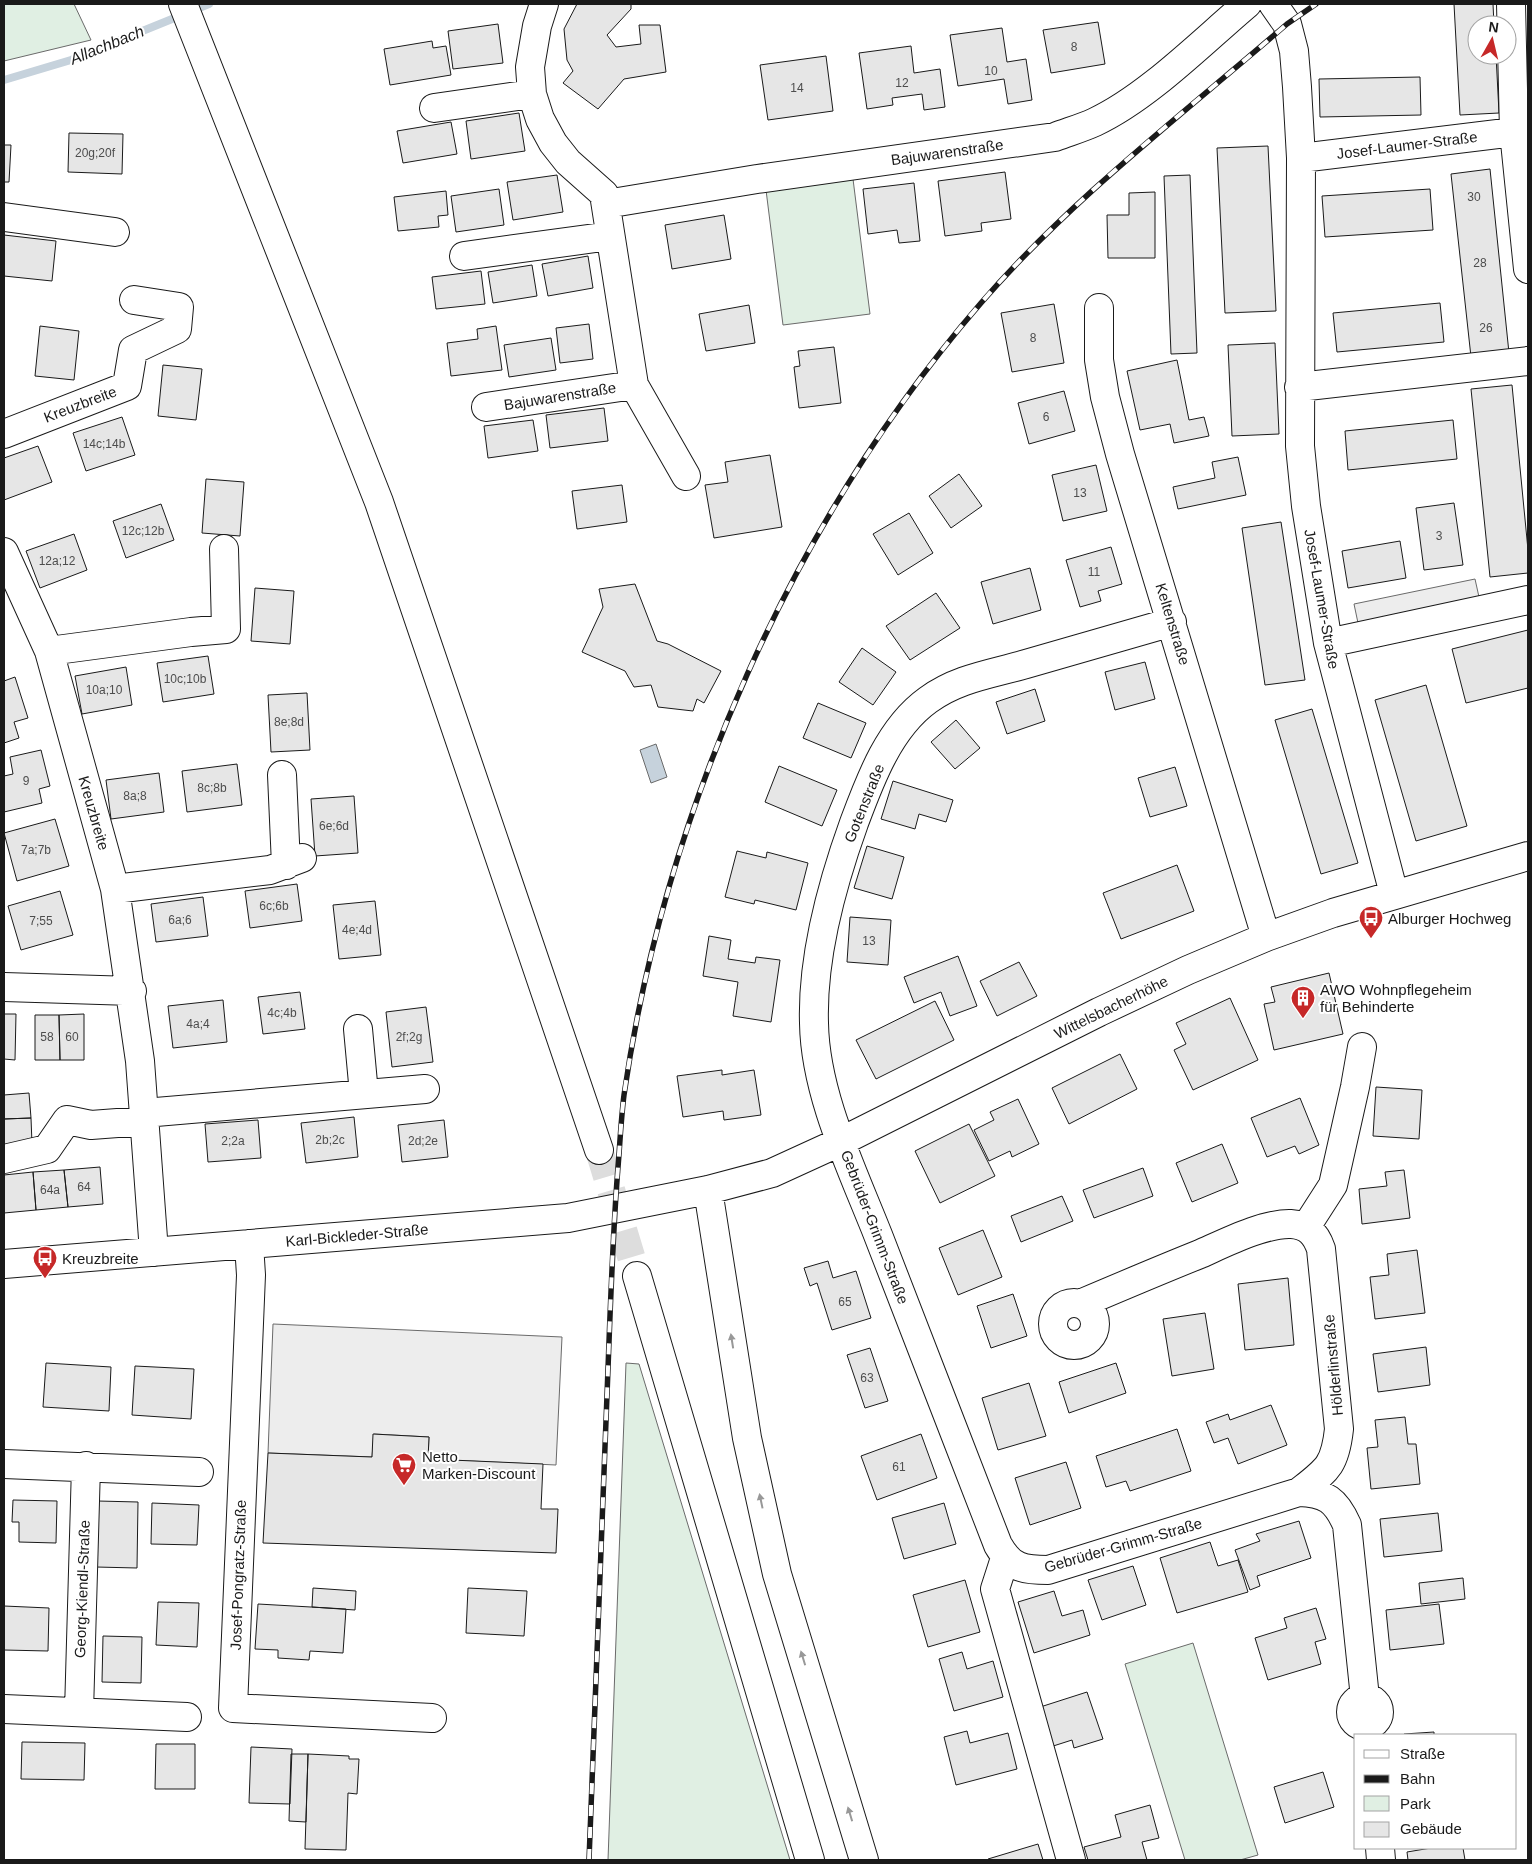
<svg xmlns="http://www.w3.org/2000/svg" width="1532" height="1864" viewBox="0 0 1532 1864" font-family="Helvetica,sans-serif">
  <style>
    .green { fill: #e0efe3; stroke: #6a6a6a }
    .parking { fill: #ededed; stroke: #6a6a6a }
    .water { fill: #c6d2dc; stroke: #6a6a6a }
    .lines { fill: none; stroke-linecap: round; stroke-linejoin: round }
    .stream { stroke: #c6d2dc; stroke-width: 8 }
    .building { fill: #e6e6e6; stroke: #1a1a1a }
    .major-tunnel { stroke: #ddd; stroke-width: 28; stroke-dasharray: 28 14; stroke-linecap: butt }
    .minor-casing { stroke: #1a1a1a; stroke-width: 30 }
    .major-casing { stroke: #1a1a1a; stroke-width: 30 }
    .minor { stroke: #fff; stroke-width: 28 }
    .major { stroke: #fff; stroke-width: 28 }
    .rail-casing { stroke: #1a1a1a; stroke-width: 5.5 }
    .rail { stroke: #fff; stroke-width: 4; stroke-dasharray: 11; stroke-linecap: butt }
    .oneway { fill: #989898 }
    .labels { text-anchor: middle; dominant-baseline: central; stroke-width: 4; stroke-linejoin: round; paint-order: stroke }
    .number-label { font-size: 12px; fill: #4d4d4d }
    .street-label { font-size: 15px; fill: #1a1a1a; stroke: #fff }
    .poi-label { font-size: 15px; fill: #1a1a1a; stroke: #fff; text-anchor: start }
    .water-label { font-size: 16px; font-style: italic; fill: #1a1a1a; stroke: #fff }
  </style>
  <rect width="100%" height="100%" fill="#fff"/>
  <!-- green -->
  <path class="green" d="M4 4H74L91 40 4 61Z
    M853 179 870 314 783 325 766 190Z
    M626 1363 639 1364 790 1860H608Z
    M1193 1643 1258 1855 1240 1860H1185L1125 1664Z"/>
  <!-- parking -->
  <path class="parking" d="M1475 579 1479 597 1358 623 1354 604Z
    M273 1324 562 1337 556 1465 428 1459 429 1437 374 1434 372 1457 268 1453Z"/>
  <!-- water -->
  <path class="water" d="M656 744 667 777 651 783 640 750Z"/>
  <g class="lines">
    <!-- stream -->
    <path class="stream" d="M4 80 71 60 209 4"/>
  </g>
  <!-- building -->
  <path class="building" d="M577 4H631V9L607 35 616 47 641 44 639 25H660L666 72 624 79 598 109 563 83 573 71 567 60 564 29Z
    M1454 4H1493L1494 25H1477V55H1496L1499 113 1460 115Z
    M1098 22 1105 64 1051 73 1043 30Z
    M498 24 503 63 453 69 448 31Z
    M1002 28 1007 62 1026 59 1032 100 1008 104 1004 79 958 86 950 35Z
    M432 41 433 48 446 46 451 75 390 85 384 49Z
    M911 46 914 73 940 69 945 107 924 110 922 94 892 98 893 105 867 109 859 53Z
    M826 56 833 111 768 120 760 65Z
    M1420 77 1421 115 1320 117 1319 79Z
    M519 113 525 151 471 159 466 121Z
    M451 122 457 154 403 163 397 131Z
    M69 133 123 134 122 174 68 172Z
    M4 145H11L9 182H4Z
    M1268 146 1276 311 1225 313 1217 148Z
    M1490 169 1509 353 1471 357 1451 174Z
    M1005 172 1011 219 981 223 982 231 945 236 938 181Z
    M557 175 563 212 513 220 507 182Z
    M1190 175 1197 353 1171 354 1164 176Z
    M914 183 920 241 899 243 897 230 868 234 863 189Z
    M499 189 504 225 456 232 451 196Z
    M1430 189 1433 230 1325 237 1322 196Z
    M446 191 448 215 438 216 439 227 398 231 394 197Z
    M1155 192V258H1108L1107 215H1129V193Z
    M724 215 731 259 672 269 665 225Z
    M4 235 56 241 52 281 4 276Z
    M588 256 593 288 548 296 542 264Z
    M532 265 537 296 493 303 488 272Z
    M481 271 485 304 436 309 432 277Z
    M1440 303 1444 342 1337 352 1333 313Z
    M1054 304 1064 363 1012 372 1001 313Z
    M749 305 755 343 706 351 699 314Z
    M589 324 593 359 560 363 556 328Z
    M40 326 79 331 74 380 35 376Z
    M496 326 502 370 451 376 447 343 478 339 477 329Z
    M551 338 556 370 509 377 504 345Z
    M1275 343 1279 434 1232 436 1228 345Z
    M834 347 841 403 799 408 794 367 800 366 798 351Z
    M1177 360 1189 420 1204 417 1209 436 1174 443 1170 424 1140 430 1127 371Z
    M163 365 202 369 196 420 158 416Z
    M1512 385 1528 550V573L1490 577 1471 389Z
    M1064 391 1075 431 1029 444 1018 403Z
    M604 408 608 441 550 448 546 415Z
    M122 417 135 455 86 471 73 433Z
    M533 420 538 451 488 458 484 426Z
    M1453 420 1457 459 1348 470 1345 431Z
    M38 446 52 482 4 500V458Z
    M770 455 782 527 714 538 705 485 728 482 725 462Z
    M1238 457 1246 495 1178 509 1173 487 1215 478 1212 462Z
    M1096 465 1107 511 1063 521 1052 475Z
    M959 474 982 506 951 528 929 496Z
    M206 479 244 482 240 536 202 533Z
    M622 485 627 522 577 529 572 491Z
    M1454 503 1463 565 1424 570 1416 508Z
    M161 504 174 540 126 558 113 521Z
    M909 513 933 553 898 575 873 534Z
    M1281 522 1305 680 1265 685 1242 528Z
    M74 534 87 570 40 588 26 551Z
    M1400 541 1406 578 1348 588 1342 551Z
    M1111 547 1122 584 1098 591 1101 601 1080 607 1066 560Z
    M1030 568 1041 610 993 624 981 582Z
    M635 584 657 641 668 644 721 671 704 703 697 699 693 711 658 707 651 685 634 687 625 671 582 652 603 607 599 589Z
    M255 588 294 591 290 644 251 641Z
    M936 593 960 628 910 660 886 626Z
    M1528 630V688L1466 703 1452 649Z
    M862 648 896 672 873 705 839 682Z
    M208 656 214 694 163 702 157 663Z
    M1145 662 1155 699 1115 710 1105 672Z
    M126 667 132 705 82 714 75 676Z
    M15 677 28 718 14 722 19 738 4 743V681Z
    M1426 685 1467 826 1416 841 1375 700Z
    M1035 689 1045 721 1007 734 996 702Z
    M307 693 310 750 271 752 268 695Z
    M818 703 866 723 851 758 803 738Z
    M1312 709 1358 863 1321 874 1275 720Z
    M956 720 980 748 955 769 931 742Z
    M41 750 50 786 39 789 42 803 4 812V776L13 774 10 757Z
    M237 764 242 805 187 812 182 771Z
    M779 766 837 790 822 826 765 802Z
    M1175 767 1187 806 1150 817 1138 778Z
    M159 773 164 812 111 819 106 780Z
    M893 781 953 800 946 822 919 814 915 829 881 819Z
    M354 796 358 853 315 856 311 799Z
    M55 819 69 866 17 881 4 833Z
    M867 846 904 857 892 899 854 888Z
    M737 851 766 858 767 852 808 863 796 910 755 900 754 904 725 897Z
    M1177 865 1194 911 1121 939 1103 893Z
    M297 884 302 921 250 928 245 891Z
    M60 891 73 935 21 950 8 906Z
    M203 897 208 936 156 942 151 904Z
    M375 901 381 955 339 959 333 905Z
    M850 917 891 920 888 965 847 962Z
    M709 936 731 940 728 959 755 963 756 957 780 960 771 1022 733 1016 738 982 703 976Z
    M958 956 977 1006 950 1016 941 992 914 1003 904 977Z
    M1019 962 1037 996 997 1016 980 981Z
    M1329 973 1343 1034 1274 1050 1264 1004 1275 1002 1271 987Z
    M300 992 305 1029 263 1034 258 997Z
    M1230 998 1258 1060 1193 1090 1174 1050 1186 1044 1176 1023Z
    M223 1000 227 1042 173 1048 168 1006Z
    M935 1001 954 1040 876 1079 856 1040Z
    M426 1007 433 1062 392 1067 386 1012Z
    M4 1014H16L15 1060 4 1059Z
    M84 1014V1060H60L59 1015Z
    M35 1015H59L60 1060H35Z
    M1120 1054 1137 1089 1069 1124 1052 1088Z
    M722 1070V1075L754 1070 761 1115 724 1120 723 1111 683 1117 677 1076Z
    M1376 1087 1422 1090 1419 1139 1373 1136Z
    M29 1093 31 1118 4 1119V1095Z
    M1300 1098 1319 1145 1299 1154 1295 1146 1267 1157 1251 1118Z
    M1018 1099 1039 1144 1012 1157 1010 1151 989 1161 974 1130 994 1120 990 1112Z
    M354 1117 358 1157 306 1163 301 1123Z
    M31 1118 32 1144 4 1146V1119Z
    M258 1120 261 1158 208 1162 205 1124Z
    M444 1120 448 1157 402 1162 398 1125Z
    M969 1124 995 1176 940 1203 915 1151Z
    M1222 1144 1238 1183 1192 1202 1176 1163Z
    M100 1167 103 1204 68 1207 64 1170Z
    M1143 1168 1153 1196 1094 1218 1083 1190Z
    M64 1170 68 1207 36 1210 33 1172Z
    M1404 1170 1410 1218 1362 1224 1359 1189 1387 1186 1385 1172Z
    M33 1172 36 1210 4 1213V1175Z
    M1062 1196 1073 1221 1021 1242 1011 1216Z
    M983 1230 1002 1277 958 1295 939 1248Z
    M1417 1250 1425 1313 1375 1319 1370 1277 1389 1275 1387 1254Z
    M828 1261 833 1278 856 1271 871 1318 832 1330 817 1283 810 1286 804 1268Z
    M1288 1278 1294 1345 1245 1350 1238 1284Z
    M1013 1294 1027 1336 991 1348 977 1306Z
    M1205 1313 1214 1369 1172 1376 1163 1319Z
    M1426 1347 1430 1385 1378 1392 1373 1354Z
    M870 1348 888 1401 865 1408 847 1355Z
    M46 1363 111 1367 109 1411 43 1407Z
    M1116 1363 1126 1393 1069 1413 1059 1382Z
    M135 1366 194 1369 191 1419 132 1415Z
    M1029 1383 1046 1436 998 1450 982 1398Z
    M1271 1405 1287 1445 1238 1464 1228 1438 1214 1443 1206 1422 1228 1414 1230 1420Z
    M1405 1417 1408 1444H1416L1420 1484 1371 1489 1367 1448 1378 1447 1375 1420Z
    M1177 1429 1191 1471 1130 1491 1126 1481 1106 1487 1096 1456Z
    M373 1434 429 1437 428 1459 543 1464 541 1509H558L556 1553 263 1543 268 1453 372 1457Z
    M921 1434 937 1478 877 1500 861 1456Z
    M1066 1462 1081 1508 1030 1525 1015 1478Z
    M13 1500 57 1501 56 1543 19 1542V1522H12Z
    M98 1501 138 1502 137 1568 96 1567Z
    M152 1503 199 1505 197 1545 151 1544Z
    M944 1503 956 1544 904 1559 892 1518Z
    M1438 1513 1442 1551 1384 1557 1380 1519Z
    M1299 1521 1311 1558 1257 1576 1260 1586 1250 1590 1235 1550 1260 1541 1256 1534Z
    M1210 1542 1218 1566 1238 1560 1248 1592 1177 1613 1160 1558Z
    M1133 1566 1146 1605 1102 1620 1088 1580Z
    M1463 1578 1465 1599 1421 1604 1419 1583Z
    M965 1580 980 1632 928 1647 913 1595Z
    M313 1588 356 1591 355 1610 312 1607Z
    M468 1588 527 1591 524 1636 466 1633Z
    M1054 1591 1062 1616 1083 1610 1090 1635 1034 1653 1018 1602Z
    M158 1602 199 1603 197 1647 156 1645Z
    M258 1604 346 1609 343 1653 310 1651 309 1660 278 1658V1650L255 1649Z
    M1439 1604 1444 1644 1390 1650 1386 1610Z
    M4 1606 49 1608 48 1651 4 1650Z
    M1316 1608 1326 1639 1315 1642 1321 1664 1268 1680 1255 1638 1287 1628 1284 1618Z
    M103 1636 142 1637 141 1683 102 1682Z
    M962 1652 967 1669 993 1661 1003 1697 954 1711 939 1659Z
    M1087 1692 1103 1739 1074 1748 1072 1740 1047 1748 1034 1709Z
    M967 1731 970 1743 1008 1733 1017 1769 956 1785 944 1737Z
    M1434 1732V1735H1404V1734Z
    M22 1742 85 1743 84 1780 21 1779Z
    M156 1744H195V1789H155Z
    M251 1747 292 1749 290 1804 249 1803Z
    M291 1754H308L306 1822 289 1821Z
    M308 1754 349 1756V1759H359L357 1794 348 1793 346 1850 305 1849Z
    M1323 1772 1334 1807 1285 1823 1274 1787Z
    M1150 1805 1159 1838 1142 1842 1147 1860H1088L1084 1847 1121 1837 1115 1815Z
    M1038 1844 1043 1860H988V1859Z
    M1431 1848H1463L1465 1860H1408L1407 1852Z"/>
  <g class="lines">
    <!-- major-tunnel -->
    <path class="major-tunnel" d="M599 1150 637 1276"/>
    <defs>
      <path id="minor" d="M544 4 537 26 530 67 532 94 540 119 553 143 568 162 604 194 634 385 686 476
        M1273 4 1287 24 1294 51 1297 87 1301 158 1300 446 1306 506 1328 643 1394 894
        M1511 4 1514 132 1528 269
        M434 108 532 94
        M1301 158 1514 132
        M606 204 757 179 1055 137C1068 132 1082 128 1095 122 1148 97 1202 42 1247 4
        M4 217 115 232
        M464 256 610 236
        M1099 308V360L1105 397 1120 454 1266 937
        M1299 387 1528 361
        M486 407 634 385
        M4 434 127 386 133 350 177 329 179 307 134 300
        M4 552 49 651 115 889 140 1061 154 1252
        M1172 622C1124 636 1075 650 1026 664 992 674 958 678 928 700 889 728 870 780 854 823 832 884 812 959 814 1023 815 1094 852 1169 878 1235 918 1338 958 1442 998 1545 1011 1568 1023 1570 1048 1570L1299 1492C1326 1493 1336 1500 1347 1525L1365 1698
        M1328 643 1528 600
        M49 651 191 632 226 629 224 549
        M282 775 286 865
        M115 889 270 870 302 858
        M4 987 132 991
        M358 1029 364 1094
        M144 1113 425 1089
        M4 1159 47 1149 67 1120 91 1125 144 1121
        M708 1190 747 1438 777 1574 864 1860
        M1306 1227 1333 1185 1355 1087 1362 1047
        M249 1244 251 1275 233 1708 432 1718
        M4 1264 568 1218 708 1190 772 1173 842 1141 1099 1012 1188 970 1266 937 1333 913 1528 856
        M1053 1324a21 21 0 1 1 42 0a21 21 0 1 1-42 0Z
        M1080 1304C1120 1287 1160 1270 1200 1254 1225 1243 1264 1223 1291 1224 1308 1225 1316 1234 1321 1249L1339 1429C1335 1466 1327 1470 1299 1492
        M4 1464 199 1472
        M1005 1558 995 1589 1071 1860
        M1351 1712a14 14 0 1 1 28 0a14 14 0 1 1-28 0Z
        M4 1709 187 1717
        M79 1712 86 1466
        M1380 1848 1381 1860"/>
      <path id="major" d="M183 4 379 502 599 1150
        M637 1276 810 1860"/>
    </defs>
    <!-- minor casing -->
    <use href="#minor" class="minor-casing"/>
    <!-- major casing -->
    <use href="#major" class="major-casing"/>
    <!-- minor -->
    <use href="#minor" class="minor"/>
    <!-- major -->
    <use href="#major" class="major"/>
    <defs>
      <path id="rail" d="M589 1860C595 1705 601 1550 607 1395 610 1319 612 1243 618 1167 620 1143 621 1119 624 1095 665 811 793 520 981 303 1071 199 1183 114 1287 24L1316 4"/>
    </defs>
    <!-- rail casing -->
    <use href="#rail" class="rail-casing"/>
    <!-- rail -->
    <use href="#rail" class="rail"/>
  </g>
  <!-- one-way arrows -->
  <defs><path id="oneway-solid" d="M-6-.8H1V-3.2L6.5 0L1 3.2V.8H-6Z" transform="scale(1.25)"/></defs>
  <g class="oneway">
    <use href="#oneway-solid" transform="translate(732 1341) rotate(-99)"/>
    <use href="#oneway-solid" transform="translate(761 1501) rotate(-102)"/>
    <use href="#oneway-solid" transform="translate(803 1658) rotate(-107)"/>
    <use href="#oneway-solid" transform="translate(850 1814) rotate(-107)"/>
  </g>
  <!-- icons -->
  <defs>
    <symbol id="bus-pin" viewBox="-11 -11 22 30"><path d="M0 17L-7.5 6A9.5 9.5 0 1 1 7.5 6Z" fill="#c62828" stroke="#fff"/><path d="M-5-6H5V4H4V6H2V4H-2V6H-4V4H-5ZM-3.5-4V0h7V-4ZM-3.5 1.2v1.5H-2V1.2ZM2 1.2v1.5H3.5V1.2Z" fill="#fff"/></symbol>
    <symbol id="building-pin" viewBox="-11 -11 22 30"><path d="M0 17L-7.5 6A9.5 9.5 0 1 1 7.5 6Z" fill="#c62828" stroke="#fff"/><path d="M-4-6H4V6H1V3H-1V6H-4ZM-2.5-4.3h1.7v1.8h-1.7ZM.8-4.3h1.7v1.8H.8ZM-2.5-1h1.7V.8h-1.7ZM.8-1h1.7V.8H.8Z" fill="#fff"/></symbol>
    <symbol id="supermarket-pin" viewBox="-11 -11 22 30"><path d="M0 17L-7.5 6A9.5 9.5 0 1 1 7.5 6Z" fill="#c62828" stroke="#fff"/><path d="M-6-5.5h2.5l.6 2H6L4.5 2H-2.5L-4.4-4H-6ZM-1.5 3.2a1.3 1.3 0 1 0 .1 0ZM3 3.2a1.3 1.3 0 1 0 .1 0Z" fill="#fff"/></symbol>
  </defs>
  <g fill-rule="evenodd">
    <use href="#bus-pin" x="1357" y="904" width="28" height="38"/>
    <use href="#building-pin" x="1289" y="984" width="28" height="38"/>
    <use href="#bus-pin" x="31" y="1244" width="28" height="38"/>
    <use href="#supermarket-pin" x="390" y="1451" width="28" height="38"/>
  </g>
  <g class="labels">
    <!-- number labels -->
    <g class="number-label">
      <text x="1074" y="47">8</text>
      <text x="991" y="71">10</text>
      <text x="902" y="83">12</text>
      <text x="797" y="88">14</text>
      <text x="95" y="153">20g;20f</text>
      <text x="1474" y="197">30</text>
      <text x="1480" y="263">28</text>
      <text x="1486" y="328">26</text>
      <text x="1033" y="338">8</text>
      <text x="1046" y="417">6</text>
      <text x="104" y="444">14c;14b</text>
      <text x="1080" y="493">13</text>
      <text x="143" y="531">12c;12b</text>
      <text x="1439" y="536">3</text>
      <text x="57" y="561">12a;12</text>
      <text x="1094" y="572">11</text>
      <text x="185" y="679">10c;10b</text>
      <text x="104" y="690">10a;10</text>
      <text x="289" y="722">8e;8d</text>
      <text x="26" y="781">9</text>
      <text x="212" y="788">8c;8b</text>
      <text x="135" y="796">8a;8</text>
      <text x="334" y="826">6e;6d</text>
      <text x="36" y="850">7a;7b</text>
      <text x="274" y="906">6c;6b</text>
      <text x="180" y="920">6a;6</text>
      <text x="41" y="921">7;55</text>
      <text x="357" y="930">4e;4d</text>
      <text x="869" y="941">13</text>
      <text x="282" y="1013">4c;4b</text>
      <text x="198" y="1024">4a;4</text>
      <text x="47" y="1037">58</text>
      <text x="72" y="1037">60</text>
      <text x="409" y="1037">2f;2g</text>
      <text x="330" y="1140">2b;2c</text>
      <text x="233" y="1141">2;2a</text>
      <text x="423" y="1141">2d;2e</text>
      <text x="84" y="1187">64</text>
      <text x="50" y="1190">64a</text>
      <text x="845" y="1302">65</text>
      <text x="867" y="1378">63</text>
      <text x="899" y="1467">61</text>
    </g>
    <!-- street labels -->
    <g class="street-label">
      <text transform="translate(1407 145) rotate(-7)">Josef-Laumer-Straße</text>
      <text transform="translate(947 152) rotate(-8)">Bajuwarenstraße</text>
      <text transform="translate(560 396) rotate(-9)">Bajuwarenstraße</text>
      <text transform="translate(80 404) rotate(-21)">Kreuzbreite</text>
      <text transform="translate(1322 599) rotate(80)">Josef-Laumer-Straße</text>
      <text transform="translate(1173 624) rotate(73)">Keltenstraße</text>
      <text transform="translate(864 803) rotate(-68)">Gotenstraße</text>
      <text transform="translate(94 813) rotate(74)">Kreuzbreite</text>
      <text transform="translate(1111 1007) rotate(-26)">Wittelsbacherhöhe</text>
      <text transform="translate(875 1227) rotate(69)">Gebrüder-Grimm-Straße</text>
      <text transform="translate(357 1235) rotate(-5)">Karl-Bickleder-Straße</text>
      <text transform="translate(1333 1365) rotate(-95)">Hölderlinstraße</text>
      <text transform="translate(1123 1545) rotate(-16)">Gebrüder-Grimm-Straße</text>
      <text transform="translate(238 1575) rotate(-88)">Josef-Pongratz-Straße</text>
      <text transform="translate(82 1589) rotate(-88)">Georg-Kiendl-Straße</text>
    </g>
    <!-- poi labels -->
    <g class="poi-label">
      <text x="1388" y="918">Alburger Hochweg</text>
      <text x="1320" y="989">AWO Wohnpflegeheim<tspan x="1320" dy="17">für Behinderte</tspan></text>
      <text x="62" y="1258">Kreuzbreite</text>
      <text x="422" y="1456">Netto<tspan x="422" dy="17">Marken-Discount</tspan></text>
    </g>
    <!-- water labels -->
    <g class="water-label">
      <text transform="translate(107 45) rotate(-22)">Allachbach</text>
    </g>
  </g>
  <!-- border -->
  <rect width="1532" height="1864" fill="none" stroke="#1a1a1a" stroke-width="10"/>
  <!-- legend -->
  <rect x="1354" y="1734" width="162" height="115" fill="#ffffff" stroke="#a3a3a3"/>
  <rect x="1364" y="1750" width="25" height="8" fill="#ffffff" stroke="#a3a3a3"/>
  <text x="1400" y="1759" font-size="15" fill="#1a1a1a">Straße</text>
  <rect x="1364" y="1775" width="25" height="8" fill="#1a1a1a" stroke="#a3a3a3"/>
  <text x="1400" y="1784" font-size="15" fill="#1a1a1a">Bahn</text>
  <rect x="1364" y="1796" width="25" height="15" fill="#e0efe3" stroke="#a3a3a3"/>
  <text x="1400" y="1809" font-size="15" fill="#1a1a1a">Park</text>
  <rect x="1364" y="1822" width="25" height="15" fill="#e6e6e6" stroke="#a3a3a3"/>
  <text x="1400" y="1834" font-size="15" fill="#1a1a1a">Gebäude</text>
  <!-- north arrow -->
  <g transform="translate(1492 40) rotate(8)"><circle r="24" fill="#ffffff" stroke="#a3a3a3"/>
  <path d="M0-4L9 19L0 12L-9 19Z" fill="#c62828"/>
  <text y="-8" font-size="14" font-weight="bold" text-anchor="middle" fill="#1a1a1a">N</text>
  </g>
</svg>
